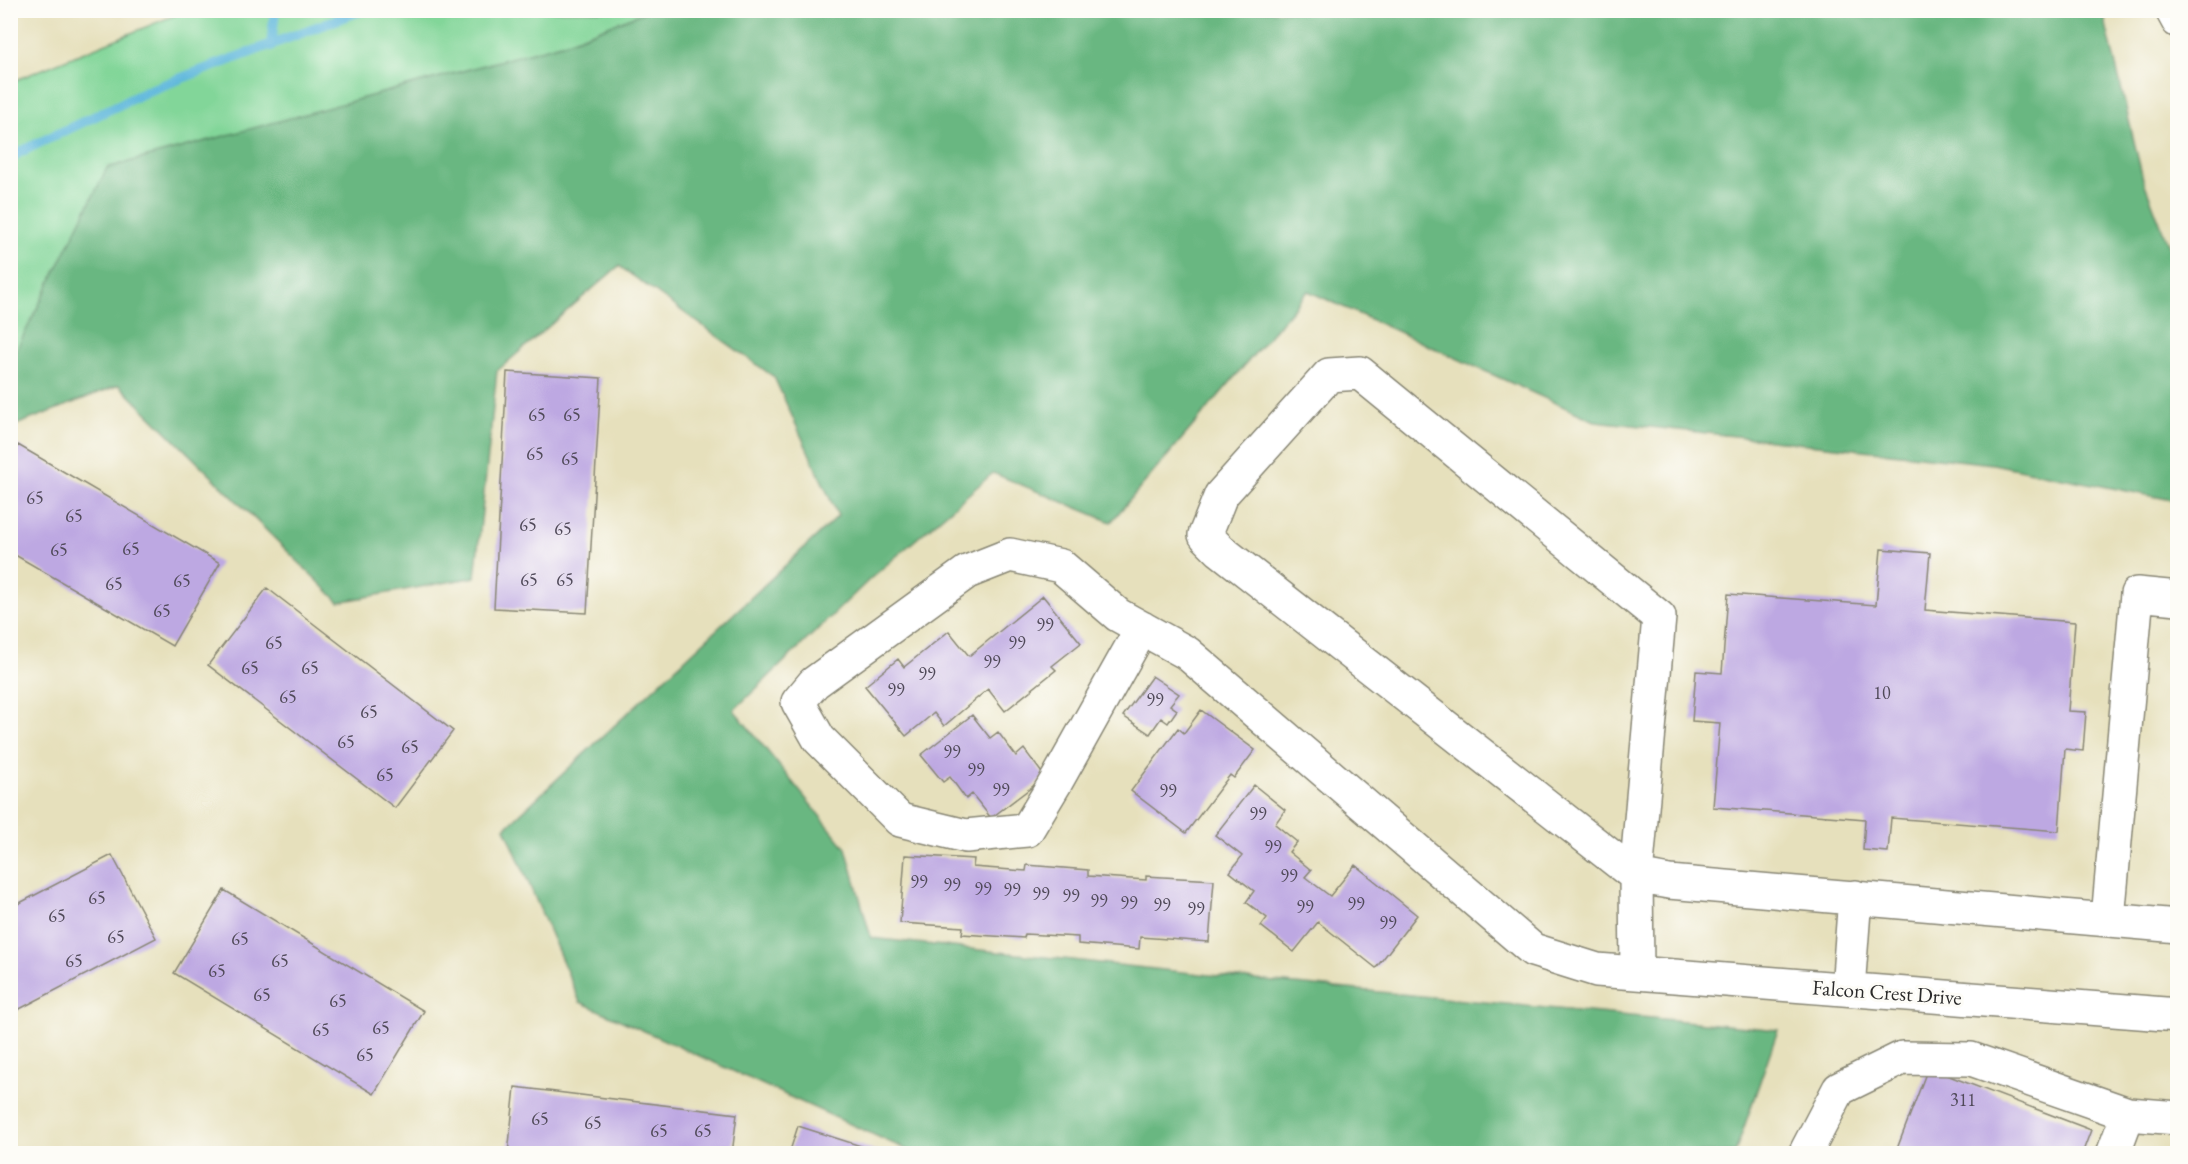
<svg xmlns="http://www.w3.org/2000/svg" width="2188" height="1164" viewBox="0 0 2188 1164" font-family="'EB Garamond',serif">
  <style>
    .green { fill: #82d699; stroke: #568062; stroke-width: 1.5 }
    .forest { fill: #69b781; stroke: #4a7156; stroke-width: 1.5 }
    .lines { fill: none; stroke-linecap: round; stroke-linejoin: round }
    .stream { stroke: #5eb8dc; stroke-width: 10 }
    .building { fill: #bda8e2 }
    .minor-casing { stroke: #888674; stroke-width: 36 }
    .minor { stroke: #fff; stroke-width: 33 }
    .labels { text-anchor: middle; dominant-baseline: central; stroke-width: 6; stroke-linejoin: round; paint-order: stroke }
    .number-label { font-size: 18px; fill: #504a59 }
    .street-label { font-size: 21px; fill: #2b2b2b; stroke: #fdfcf7 }
  </style>
  <rect width="100%" height="100%" fill="#fdfcf7"/>
  <filter id="ink" filterUnits="userSpaceOnUse"><feTurbulence type="fractalNoise" baseFrequency=".0167" numOctaves="2"/><feDisplacementMap in="SourceGraphic" scale="12" xChannelSelector="R" yChannelSelector="G"/><feConvolveMatrix kernelMatrix="1 2 1 2 8 2 1 2 1" color-interpolation-filters="sRGB"/></filter>
  <filter id="wash" filterUnits="userSpaceOnUse"><feTurbulence type="fractalNoise" baseFrequency=".008" numOctaves="4" result="noise"/><feDisplacementMap in="SourceGraphic" scale="24" xChannelSelector="R" yChannelSelector="G"/><feGaussianBlur stdDeviation="1.35" result="paint"/><feColorMatrix in="noise" values="0 0 0 0 0 0 0 0 0 0 0 0 0 0 0 0 0 1.4 0 .05"/><feComposite in="paint" operator="in"/></filter>
  <g filter="url(#wash)">
    <rect width="100%" height="100%" fill="#e6e0bc"/>
    <!-- green -->
    <path class="green" d="M185 11H647L565 43 11 361V82Z"/>
    <!-- forest -->
    <path class="forest" d="M647 11H2109L2105 20 2143 179 2177 268V501L1993 464 1595 421 1308 291 1111 522 993 473 870 579 734 710 846 848 871 938 1274 982 1778 1030 1735 1153H914L580 1002 505 828 838 516 774 377 619 266 497 371 475 577 339 602 119 385 11 427V361L107 168 565 43Z"/>
    <g class="lines">
      <!-- stream -->
      <path class="stream" d="M271 46 275 10
        M10 159 20 152 150 90 362 10"/>
    </g>
    <g id="blocks">
      <!-- building -->
      <path class="building" d="M507 372 601 378 587 613 494 608Z
        M18 445 220 563 172 646 10 552V458Z
        M1881 549 1930 553 1925 610 2075 622 2068 711 2086 712 2083 751 2065 749 2059 831 1891 818 1888 852 1863 850 1865 819 1713 807 1720 723 1692 721 1696 671 1722 673 1728 594 1876 605Z
        M267 588 453 731 395 808 208 665Z
        M1043 596 1081 643 1052 666 1056 670 1005 711 988 689 944 726 934 713 906 736 865 686 898 659 904 667 949 631 969 656Z
        M1152 676 1179 694 1170 705 1177 710 1168 723 1161 718 1150 734 1123 716Z
        M1201 710 1255 750 1234 778 1230 775 1186 833 1131 791 1178 728 1184 733Z
        M972 715 990 738 998 732 1016 756 1024 749 1045 777 991 818 972 794 966 799 950 777 943 782 921 755Z
        M1254 785 1285 810 1275 824 1297 842 1289 852 1311 870 1305 877 1330 896 1355 865 1417 915 1376 968 1318 922 1294 952 1261 926 1267 918 1246 902 1254 891 1230 872 1242 856 1215 835Z
        M112 855 156 938 10 1014V908Z
        M905 855 974 859 973 867 1026 871 1027 865 1088 870V876L1146 880V876L1214 880 1209 942 1140 937 1139 949 1078 944V937L1025 934 1024 938 962 934 963 927 900 923Z
        M224 890 424 1011 374 1094 174 973Z
        M1928 1068 2091 1130 2082 1154H1895Z
        M515 1087 737 1114 732 1154H508Z
        M798 1126 883 1153 882 1154H789Z"/>
    </g>
  </g>
  <g filter="url(#ink)">
    <use href="#blocks" fill-opacity="0" stroke="#888674" stroke-width="1.5"/>
    <g class="lines">
      <defs>
        <path id="minor" d="M2172 10 2178 21
          M1142 628 1057 780 1027 830 966 836 900 820 819 739 798 702 814 683 967 572 1010 555 1061 566 1118 615 1187 653 1533 950 1597 970 2178 1015
          M2108 919 2137 594 2178 598
          M1637 973 1636 876 1659 617 1360 373 1329 375 1221 495 1205 535 1220 550 1636 876 1669 882 2178 926
          M1848 989 1855 897
          M1805 1154 1839 1089 1902 1058 1971 1059 2128 1114
          M2113 1154 2128 1114 2178 1118"/>
      </defs>
      <!-- minor casing -->
      <use href="#minor" class="minor-casing"/>
      <!-- minor -->
      <use href="#minor" class="minor"/>
    </g>
  </g>
  <g class="labels">
    <!-- number labels -->
    <g class="number-label">
      <text x="537" y="414">65</text>
      <text x="572" y="414">65</text>
      <text x="535" y="453">65</text>
      <text x="570" y="458">65</text>
      <text x="35" y="497">65</text>
      <text x="74" y="515">65</text>
      <text x="528" y="524">65</text>
      <text x="563" y="528">65</text>
      <text x="131" y="548">65</text>
      <text x="59" y="549">65</text>
      <text x="529" y="579">65</text>
      <text x="565" y="579">65</text>
      <text x="182" y="580">65</text>
      <text x="114" y="583">65</text>
      <text x="162" y="610">65</text>
      <text x="1045" y="624">99</text>
      <text x="274" y="642">65</text>
      <text x="1017" y="642">99</text>
      <text x="992" y="661">99</text>
      <text x="250" y="667">65</text>
      <text x="310" y="667">65</text>
      <text x="927" y="673">99</text>
      <text x="896" y="689">99</text>
      <text x="1882" y="692">10</text>
      <text x="288" y="696">65</text>
      <text x="1155" y="699">99</text>
      <text x="369" y="711">65</text>
      <text x="346" y="741">65</text>
      <text x="410" y="746">65</text>
      <text x="952" y="751">99</text>
      <text x="976" y="769">99</text>
      <text x="385" y="774">65</text>
      <text x="1001" y="789">99</text>
      <text x="1168" y="790">99</text>
      <text x="1258" y="813">99</text>
      <text x="1273" y="846">99</text>
      <text x="1289" y="875">99</text>
      <text x="919" y="881">99</text>
      <text x="952" y="884">99</text>
      <text x="983" y="888">99</text>
      <text x="1012" y="889">99</text>
      <text x="1041" y="893">99</text>
      <text x="1071" y="895">99</text>
      <text x="97" y="897">65</text>
      <text x="1099" y="900">99</text>
      <text x="1129" y="902">99</text>
      <text x="1356" y="903">99</text>
      <text x="1162" y="904">99</text>
      <text x="1305" y="906">99</text>
      <text x="1196" y="908">99</text>
      <text x="57" y="915">65</text>
      <text x="1388" y="922">99</text>
      <text x="116" y="936">65</text>
      <text x="240" y="938">65</text>
      <text x="74" y="960">65</text>
      <text x="280" y="960">65</text>
      <text x="217" y="970">65</text>
      <text x="262" y="994">65</text>
      <text x="338" y="1000">65</text>
      <text x="381" y="1027">65</text>
      <text x="321" y="1029">65</text>
      <text x="365" y="1054">65</text>
      <text x="1963" y="1099">311</text>
      <text x="540" y="1118">65</text>
      <text x="593" y="1122">65</text>
      <text x="659" y="1130">65</text>
      <text x="703" y="1130">65</text>
    </g>
    <!-- street labels -->
    <g class="street-label">
      <text transform="translate(1887 992) rotate(4)">Falcon Crest Drive</text>
    </g>
  </g>
  <!-- margin -->
  <rect width="2188" height="1164" fill="none" stroke="#fdfcf7" stroke-width="36"/>
</svg>
